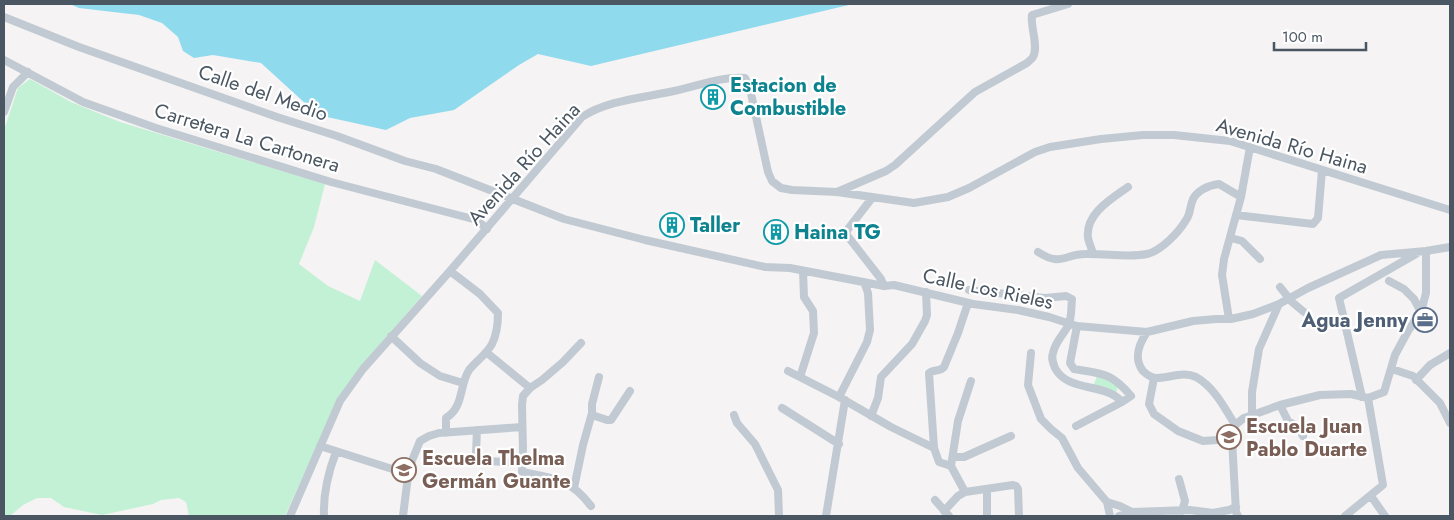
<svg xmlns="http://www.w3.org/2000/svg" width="1454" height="520" viewBox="0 0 1454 520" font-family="Jost,sans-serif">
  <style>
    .green { fill: #c3f1d5 }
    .water { fill: #90daee }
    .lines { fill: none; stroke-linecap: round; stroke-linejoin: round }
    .minor { stroke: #c1cad2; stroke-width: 8 }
    .labels { text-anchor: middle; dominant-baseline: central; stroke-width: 4.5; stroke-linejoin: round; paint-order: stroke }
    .culture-label { font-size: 20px; font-weight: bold; fill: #0d838f; stroke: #fff; text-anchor: start }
    .street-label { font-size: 20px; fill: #4a5661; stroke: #fff }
    .service-label { font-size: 20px; font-weight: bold; fill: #4e5e75; stroke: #fff; text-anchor: end }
    .education-label { font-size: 20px; font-weight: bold; fill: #785e54; stroke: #fff; text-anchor: start }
  </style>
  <rect width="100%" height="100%" fill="#f5f3f3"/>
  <!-- green -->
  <path class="green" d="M30 79 71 102 120 122 325 184 314 227 299 264 328 286 360 301 375 260 422 296 361 366 338 399 285 516H189L186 502 179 498 161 500 153 504 102 515 64 507 51 498H37L23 505 10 516H4V130L18 88Z
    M1097 376 1119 382 1116 394 1093 387Z"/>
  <!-- water -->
  <path class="water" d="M70 4H853L591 66 538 54 519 65 454 110 410 118 386 130 318 115 261 63 213 55 194 58 183 51 178 37 162 23 139 15 79 8Z"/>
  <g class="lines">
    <!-- minor -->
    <path class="minor" d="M4 17 79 47 277 117 337 136 405 161 436 169 564 219 645 240 765 267 790 268 884 286 894 285 973 304 1018 310 1049 317 1077 326 1147 332 1193 321 1216 319H1231L1253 314 1279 304 1308 288 1381 255 1426 251 1450 247
      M4 60 83 102 156 128 331 182 477 220 487 229
      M4 112 13 87 28 72
      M837 192 886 171 895 165 975 92 1027 63C1029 61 1032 59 1033 57 1039 47 1030 26 1032 15L1068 4
      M872 198 848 229 846 234 881 279 884 286
      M1236 215 1313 224 1318 218 1322 170
      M1231 238 1242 241 1260 259
      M1038 252C1061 267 1065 254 1085 254 1105 253 1127 258 1147 254 1161 251 1179 232 1186 220 1190 215 1190 207 1192 202 1195 191 1209 185 1219 184L1241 197
      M1093 254C1092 249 1089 243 1088 238 1085 214 1111 199 1128 187
      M1389 281 1404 289 1414 299 1421 312
      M1280 287 1292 302 1304 312
      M969 290 1045 298 1066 296 1072 299C1071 307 1072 319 1068 326 1063 335 1055 342 1053 353 1051 358 1053 363 1055 368 1068 393 1105 382 1122 402
      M1229 319 1222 275 1224 259 1241 197 1250 147
      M1147 332C1139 344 1133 358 1143 371 1147 375 1152 378 1157 378 1170 378 1183 371 1196 377 1214 387 1225 408 1235 425
      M391 336 420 363 440 376 463 383
      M581 343 563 362 542 380 530 388 523 396 522 405 523 451 522 472C553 478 570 478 591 506
      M486 352 530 388
      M1031 353 1028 385 1041 419 1051 429 1062 438 1078 468 1107 502 1110 516
      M1392 369 1413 376 1440 403 1450 423
      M788 371 839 397 891 427 934 448
      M800 377 814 333 813 311 804 297 803 271
      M1154 378 1149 404 1154 414 1178 431 1203 441 1232 439
      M1416 380 1430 365 1450 353
      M839 397 867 342 870 330 868 293 864 282
      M1362 397 1339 298 1416 254
      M1280 405 1288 421 1298 427 1303 436
      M782 408 839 444
      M592 415 607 420H611L630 391
      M734 415 737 423 755 444 778 490 779 516
      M1252 415V392L1259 349 1279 304
      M871 416 878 398 881 377 912 344 925 321 927 315 926 292
      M1076 426 1122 402 1131 396C1111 372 1102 374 1074 369L1070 363 1077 326
      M477 430 476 453 479 459 487 461 522 463
      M446 433V418C464 407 459 386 469 370 476 361 487 354 492 344 497 334 498 324 498 313L480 294 450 271
      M320 446 408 474
      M953 457H964L1011 436
      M951 466 939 462 934 448 929 373C934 369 940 372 944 367L958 333 968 303
      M1179 479 1185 501 1182 511
      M574 488 583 445 592 413V404L599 377
      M987 490V516
      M965 492 951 466 958 421 971 381
      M1371 496 1385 516
      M935 500 949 516
      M1107 502 1120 506 1132 512
      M944 511 958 496 965 492 1013 485 1016 486 1018 489 1019 516
      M290 516 340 401 363 369 450 271 582 117C608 100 643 98 674 91 698 86 721 76 745 78L750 89 768 172 772 181 781 188 792 190 837 192 914 203 948 197 969 188 1035 152 1050 147 1101 139 1143 135H1174L1230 141 1450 210
      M324 516C323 493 328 473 336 452
      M403 516 409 468 420 441 429 436 439 433 522 427
      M826 516 845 400
      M1119 516 1132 512 1190 510 1213 513 1229 510 1236 507
      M1238 516 1236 512 1232 439 1235 425 1244 418 1280 405 1320 395 1351 394 1368 398 1384 392 1395 355 1408 331 1421 312 1426 293V251
      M1345 516 1383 485 1368 398"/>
  </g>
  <!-- icons -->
  <defs>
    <symbol id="building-ring" viewBox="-11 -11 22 22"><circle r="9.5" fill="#fff" stroke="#0f9aa8" stroke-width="1.5"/><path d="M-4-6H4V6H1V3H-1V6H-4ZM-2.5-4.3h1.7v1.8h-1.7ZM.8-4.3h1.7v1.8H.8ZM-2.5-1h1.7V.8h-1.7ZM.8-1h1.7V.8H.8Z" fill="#0f9aa8"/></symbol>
    <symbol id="office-ring" viewBox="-11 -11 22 22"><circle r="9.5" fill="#fff" stroke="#5c6f8a" stroke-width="1.5"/><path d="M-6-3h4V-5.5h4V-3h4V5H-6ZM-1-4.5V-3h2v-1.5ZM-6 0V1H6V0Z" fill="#5c6f8a"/></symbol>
    <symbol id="school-ring" viewBox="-11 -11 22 22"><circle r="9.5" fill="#fff" stroke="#8d6e63" stroke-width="1.5"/><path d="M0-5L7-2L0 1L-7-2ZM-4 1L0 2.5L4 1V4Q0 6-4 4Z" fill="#8d6e63"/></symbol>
  </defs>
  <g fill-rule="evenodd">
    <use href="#building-ring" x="699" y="83" width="28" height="28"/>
    <use href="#building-ring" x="658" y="211" width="28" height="28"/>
    <use href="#building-ring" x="762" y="218" width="28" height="28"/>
    <use href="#office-ring" x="1411" y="306" width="28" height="28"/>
    <use href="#school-ring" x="1215" y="423" width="28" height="28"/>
    <use href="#school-ring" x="390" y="456" width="28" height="28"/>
  </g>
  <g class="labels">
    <!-- culture labels -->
    <g class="culture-label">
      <text x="730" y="85">Estacion de<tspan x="730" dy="23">Combustible</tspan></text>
      <text x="690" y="225">Taller</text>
      <text x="794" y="232">Haina TG</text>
    </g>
    <!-- street labels -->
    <g class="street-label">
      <text transform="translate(263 93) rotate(19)">Calle del Medio</text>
      <text transform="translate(247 138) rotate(17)">Carretera La Cartonera</text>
      <text transform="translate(1292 146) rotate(16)">Avenida Río Haina</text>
      <text transform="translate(524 164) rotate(-48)">Avenida Río Haina</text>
      <text transform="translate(988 289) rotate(12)">Calle Los Rieles</text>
    </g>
    <!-- service labels -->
    <g class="service-label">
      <text x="1408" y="320">Agua Jenny</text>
    </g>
    <!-- education labels -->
    <g class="education-label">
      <text x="1246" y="426">Escuela Juan<tspan x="1246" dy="23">Pablo Duarte</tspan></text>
      <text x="422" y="458">Escuela Thelma<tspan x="422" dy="23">Germán Guante</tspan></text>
    </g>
  </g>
  <!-- border -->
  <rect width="1454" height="520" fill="none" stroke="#4a5661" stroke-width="10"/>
  <!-- scale -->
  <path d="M1274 42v8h92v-8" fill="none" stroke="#4a5661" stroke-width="2.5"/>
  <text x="1282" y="42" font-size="15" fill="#4a5661" stroke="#ffffff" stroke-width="4" paint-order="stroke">100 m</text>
</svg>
